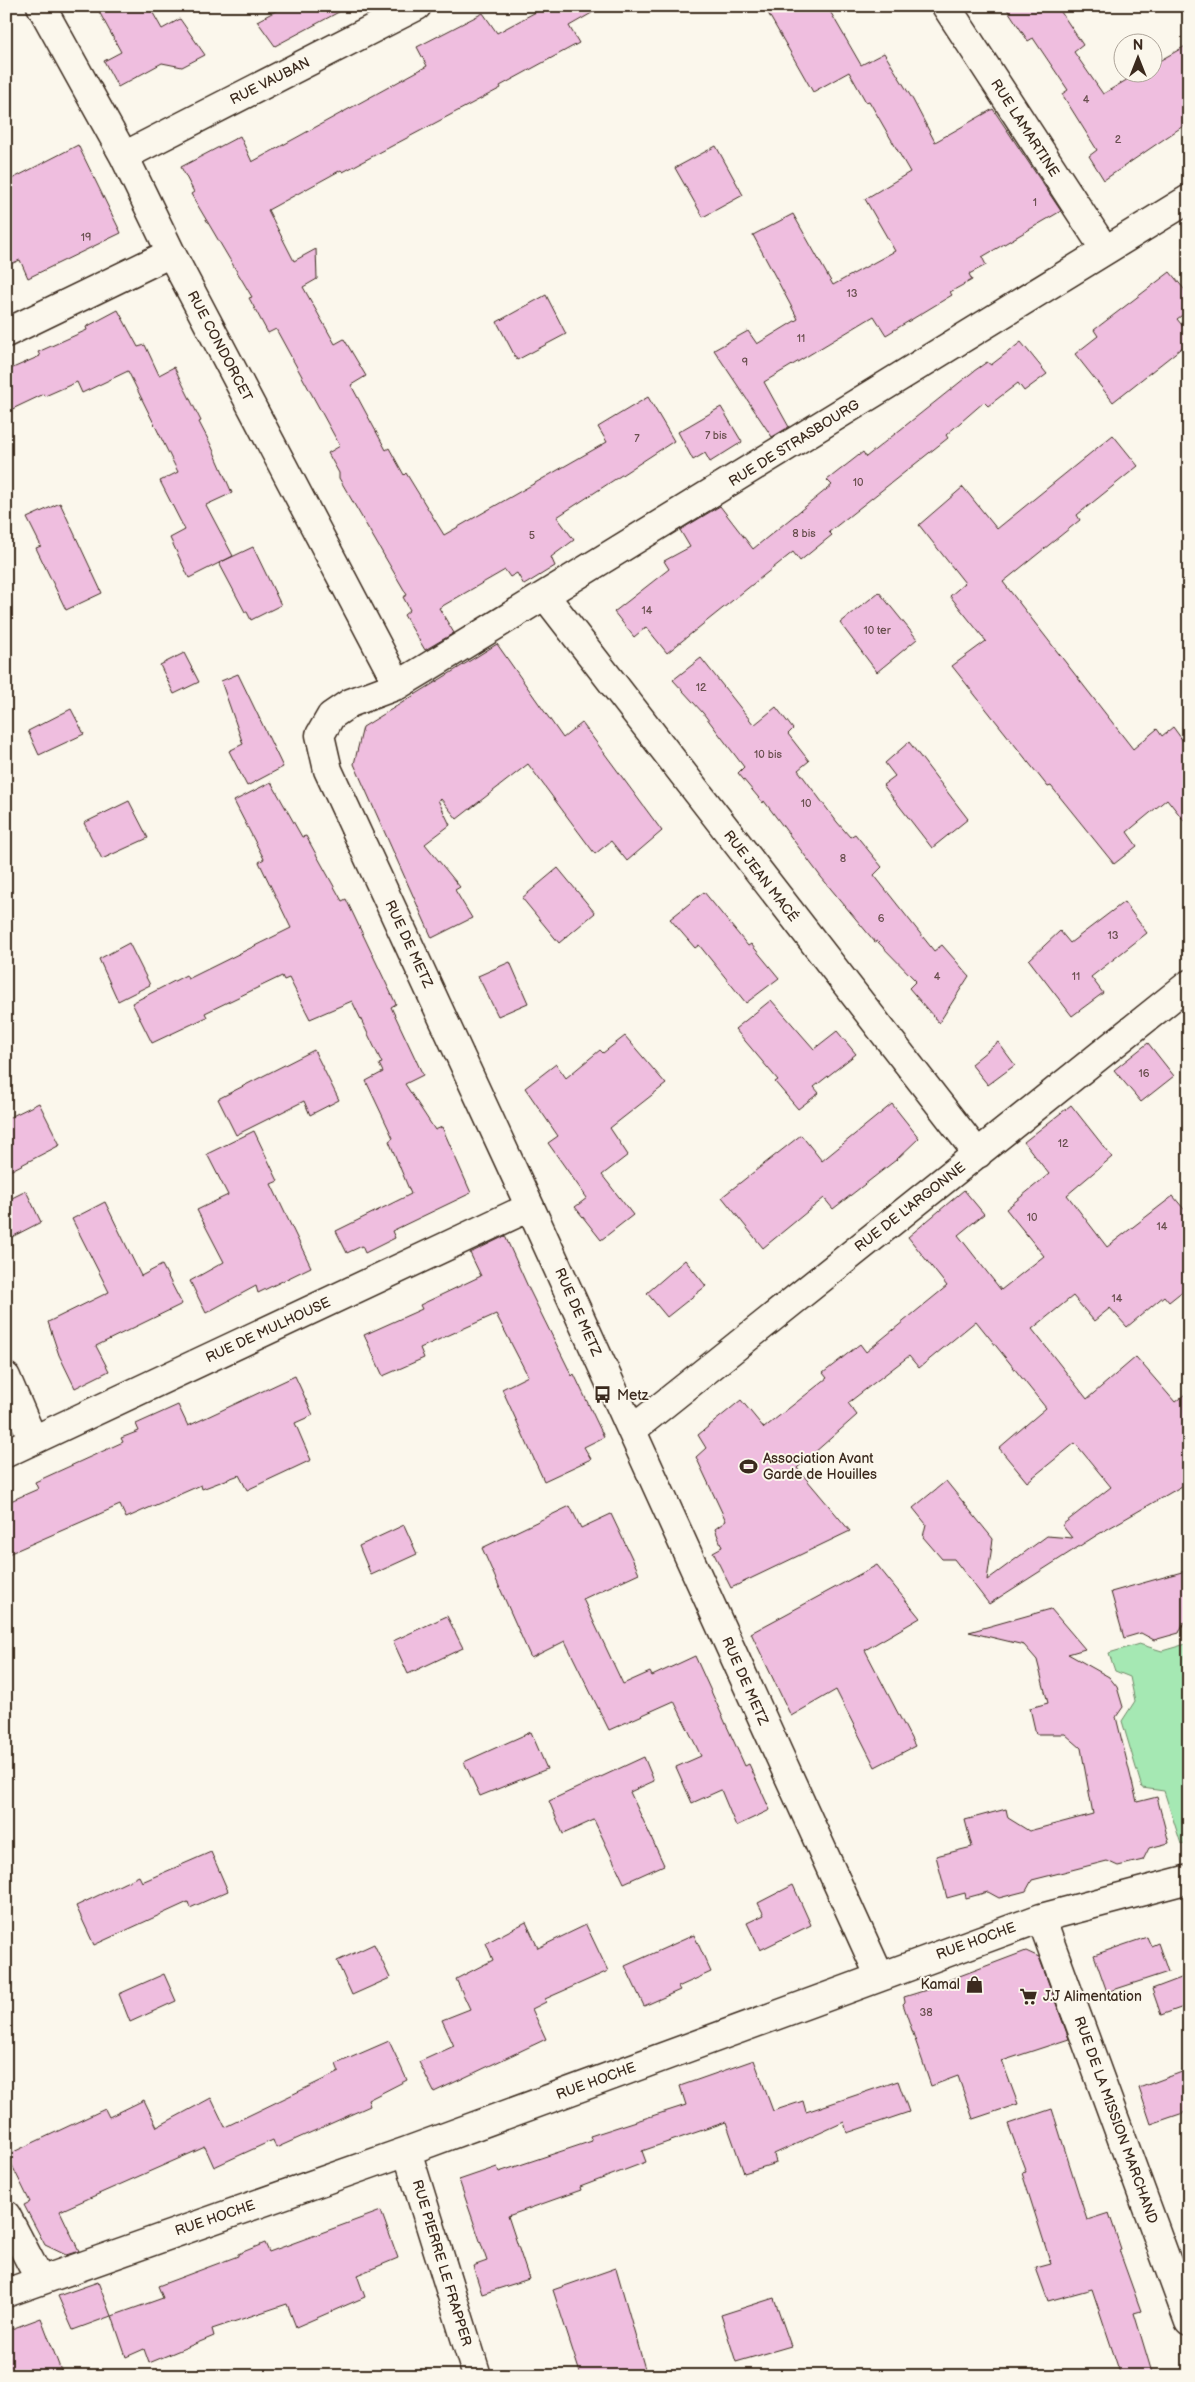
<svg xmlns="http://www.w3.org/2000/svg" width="1195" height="2382" viewBox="0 0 1195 2382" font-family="'Balsamiq Sans',sans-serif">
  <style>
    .green { fill: #a5e8b3; stroke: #708968 }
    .building { fill: #efbedf; stroke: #3b2a1e }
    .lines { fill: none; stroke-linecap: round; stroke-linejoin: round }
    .street-casing { stroke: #3b2a1e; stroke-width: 31 }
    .street { stroke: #fbf7ec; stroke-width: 28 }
    .labels { text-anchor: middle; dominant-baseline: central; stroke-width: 4; stroke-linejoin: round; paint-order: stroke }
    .number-label { font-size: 11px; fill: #684f4e }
    .street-label { font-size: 14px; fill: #3b2a1e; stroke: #fbf7ec }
    .poi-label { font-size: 14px; fill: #3b2a1e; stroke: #fbf7ec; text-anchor: start }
  </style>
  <rect width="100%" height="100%" fill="#fbf7ec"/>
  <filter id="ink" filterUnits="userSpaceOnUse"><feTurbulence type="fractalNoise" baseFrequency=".02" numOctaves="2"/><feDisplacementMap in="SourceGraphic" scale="10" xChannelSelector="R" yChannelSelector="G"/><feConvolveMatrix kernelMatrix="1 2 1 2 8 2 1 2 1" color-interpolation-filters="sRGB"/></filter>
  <g filter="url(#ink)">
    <!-- green -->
    <path class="green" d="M1189 1638V1842L1181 1844 1164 1791 1142 1788 1122 1721 1135 1701 1130 1677 1115 1671 1109 1653 1139 1644 1162 1651 1186 1644Z"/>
    <!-- building -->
    <path class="building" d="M96 6H149L162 29 180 19 205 55 182 67 162 63 118 87 104 61 121 52Z
      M285 6H350L275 46 257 21Z
      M547 6H604L569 26 579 43 500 86 501 88 343 172 341 170 268 210 294 261 316 249 317 279 303 287 335 344 344 339 366 376 351 385 386 450 389 448 404 475 406 473 444 535 607 442 598 427 648 397 674 441 557 517 574 540 551 557 555 566 524 585 517 573 510 577 505 570 439 608 454 633 425 650 404 615 410 610 403 597 407 595 339 478V473L328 453 340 446 276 329 268 333 249 298 252 297 191 194 194 192 181 167 240 136 252 162 427 66 417 47 483 13 497 33Z
      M764 6H827L861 65 884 53 913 100 935 142 993 109 1061 211 982 257 986 265 969 274 972 280 950 292 952 295 886 335 874 316 764 382 789 427 772 437 714 350 748 331 757 344 798 319 753 235 793 214 833 285 895 251 865 199 910 172 869 101 866 102 849 72 813 92Z
      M1005 6H1057L1083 45 1074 52 1103 94 1140 72H1152V65L1189 44V122L1104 180 1089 156 1097 150 1062 94 1068 90 1033 38 1028 41Z
      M78 145 121 233 28 278 20 260 6 266V182Z
      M716 146 743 195 703 217 675 168Z
      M1170 272 1189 295V310L1177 319 1189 334V342L1113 402 1075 354 1098 336 1094 330Z
      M546 295 566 334 517 360 497 322Z
      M118 310 138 347 145 345 159 375 174 367 201 421 199 422 211 445 232 493 206 505 233 556 189 578 170 538 185 530 160 481 178 472 128 371 82 393 77 382 45 396 44 394 6 412V371L40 356 38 352 87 330 86 327Z
      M1021 342 1047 374 1024 391 1018 383 988 406 984 402 946 435 948 438 829 532 832 535 800 561 793 552 667 653 646 627 634 637 614 612 669 569 664 561 690 547 680 530 720 506 753 549 832 485 827 480 863 452 866 457 974 371 987 362 991 365Z
      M721 407 742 442 710 462 705 453 693 460 678 432Z
      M1113 435 1138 466 1077 515 1080 520 1003 582 1133 749 1157 729 1162 736 1173 727 1189 749V827L1167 799 1127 832 1137 846 1114 864 1051 786 1048 787 952 666 986 641 950 596 965 583 919 525 963 487 997 529Z
      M60 503 102 593 66 610 36 548 41 546 27 518Z
      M253 547 281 605 251 620 247 612H245L219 563Z
      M879 592 917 639 877 672 840 623Z
      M497 644 563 738 582 723 662 831 627 861 611 841 595 854 528 764 457 819 441 799 438 800 450 825 425 844 460 887 455 890 472 918 432 938 354 764 363 727Z
      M184 653 199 682 174 694 160 665Z
      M701 658 754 725 776 707 793 729 788 734 809 761 798 770 837 822 850 837 855 834 882 867 874 875 934 951 942 945 969 976 939 1023 909 988 916 981 877 941 875 942 821 877 764 801 763 803 738 773 744 767 703 713 673 680Z
      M238 674 283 767 247 786 229 751 243 744 221 681Z
      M71 709 84 734 39 755 28 731Z
      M909 742 968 819 932 848 883 785 895 776 885 763Z
      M271 782 302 837 306 836 342 901 346 899 396 1004 391 1007 423 1075 405 1084 435 1130 442 1127 471 1193 392 1231 395 1238 365 1253 362 1246 347 1253 336 1231 411 1194 389 1141 393 1138 366 1081 383 1072 379 1064 382 1063 352 1001 310 1019 289 978 284 980 282 976 205 1013 207 1017 152 1043 132 1003 186 975 188 979 291 928 259 862 264 859 234 801Z
      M129 801 148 838 102 859 84 823Z
      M558 868 595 913 559 943 522 898Z
      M704 892 748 946 751 944 779 978 746 1003 699 945 695 948 670 919Z
      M1124 902 1147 933 1091 977 1103 993 1072 1016 1029 960 1060 931 1070 943Z
      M129 943 150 985 118 1001 99 959Z
      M510 962 528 1003 498 1016 478 976Z
      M771 1000 814 1049 837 1031 856 1054 814 1087 819 1093 798 1109 775 1082 778 1080 735 1029Z
      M625 1036 666 1084 610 1128 628 1155 602 1175 633 1215 601 1240 575 1207 587 1198 548 1143 558 1136 525 1088 556 1064 566 1078 600 1050 603 1053Z
      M998 1042 1015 1065 988 1085 971 1064Z
      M1148 1043 1174 1076 1141 1102 1114 1070Z
      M314 1050 339 1100 310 1115 304 1101 236 1135 218 1099Z
      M39 1103 60 1145 6 1173V1119Z
      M892 1104 919 1138 896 1160 833 1209 824 1198 763 1248 722 1197 801 1135 822 1161Z
      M1071 1105 1112 1157 1067 1195 1107 1247 1173 1196 1189 1215V1286L1169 1302 1164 1296 1127 1327 1110 1308 1094 1321 1073 1296 1032 1329 1087 1399 1136 1357 1175 1402 1189 1391V1482L1097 1535 989 1604 954 1559H942L923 1537 926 1524 913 1508 946 1481 993 1539 987 1580 1047 1536 1072 1538 1062 1525 1111 1487 1075 1443 1027 1482 999 1448 1046 1408 976 1321 919 1368 909 1356 848 1403 857 1415 797 1468 850 1531 731 1588 713 1552 722 1547 715 1529 726 1521 696 1457 706 1448 698 1435 741 1400 764 1428 827 1378 823 1373 860 1344 866 1352 947 1286 908 1237 964 1190 984 1214 958 1235 1001 1290 1044 1256 1006 1209 1049 1174 1024 1142Z
      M254 1131 278 1181 271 1184 311 1267 258 1293 256 1286 206 1313 190 1281 224 1262 197 1210 228 1195 207 1154Z
      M26 1191 41 1222 6 1240V1201Z
      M105 1202 141 1276 162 1265 182 1304 96 1346 109 1371 75 1388 59 1355 48 1322 109 1292 72 1219Z
      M505 1236 529 1289 572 1376 574 1374 604 1437 584 1447 591 1459 544 1481 502 1389 528 1376 496 1314 420 1348 424 1358 383 1376 364 1335 422 1309 420 1305 481 1276 470 1253Z
      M685 1260 706 1286 667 1317 647 1293Z
      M295 1376 313 1415 295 1423 311 1460 247 1490 239 1475 202 1489 201 1485 126 1518 120 1505 6 1555V1503L38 1489 35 1482 123 1442 121 1438 139 1431 136 1424 178 1405 188 1426Z
      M570 1506 581 1528 611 1514 639 1573 583 1599 623 1684 650 1672 652 1676 695 1656 745 1766 749 1764 770 1810 736 1826 721 1790 692 1803 676 1767 701 1756 674 1701 609 1730 565 1641 531 1658 482 1548Z
      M404 1525 417 1554 371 1575 359 1546Z
      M877 1565 920 1618 865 1650 915 1746 875 1767 836 1690 791 1716 751 1633Z
      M1189 1570V1621L1184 1622 1179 1633 1154 1640 1141 1633 1124 1638 1111 1592Z
      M1051 1609 1085 1649 1068 1654 1109 1677 1117 1687 1123 1707 1116 1717 1137 1802 1157 1797 1169 1843 1149 1848 1143 1860 1118 1866 1107 1861 1032 1880 1026 1891 999 1898 988 1892 966 1898 965 1893 947 1898 936 1856 972 1847 965 1820 1006 1809 1008 1818 1029 1831 1093 1814 1081 1748 1065 1734H1036L1030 1708 1048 1703 1037 1660 1024 1645 969 1632Z
      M447 1616 463 1648 408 1674 393 1641Z
      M531 1732 547 1769 480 1796 464 1762Z
      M644 1757 654 1781 630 1792 664 1865 624 1883 594 1820 563 1834 549 1801Z
      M211 1852 228 1891 190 1908 188 1902 94 1945 76 1906 139 1876 142 1882Z
      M793 1885 811 1925 760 1950 747 1923 764 1915 758 1903Z
      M526 1922 538 1948 586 1925 608 1971 545 1999 546 2002 532 2009 546 2039 434 2092 419 2062 454 2046 442 2020 470 2009 456 1979 493 1960 486 1943Z
      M694 1935 711 1972 678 1987 680 1990 644 2006 625 1966Z
      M1147 1937 1151 1946 1158 1943 1168 1972 1107 1992 1094 1955Z
      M374 1944 390 1978 352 1995 337 1961Z
      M1026 1951 1039 1957 1069 2039 1002 2061 1018 2104 973 2119 958 2076 931 2086 903 2004 905 2002 904 1997 933 1988V1986Z
      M164 1974 176 2001 130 2022 119 1994Z
      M1189 1975V2005L1161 2015 1152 1989Z
      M389 2041 407 2080 368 2100 370 2106 276 2148 273 2140 214 2167 205 2147 60 2211 79 2251 66 2255 45 2245 24 2205 30 2202 7 2155 105 2109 109 2117 144 2100 157 2127 211 2098 225 2127 339 2072 336 2064Z
      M754 2060 773 2111 803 2101 806 2112 898 2081 909 2112 847 2133 844 2122 774 2154 776 2163 744 2173 726 2122 642 2151 646 2162 580 2187 581 2190 508 2216 529 2279 482 2294 473 2266 487 2261 459 2180 497 2167 499 2172 592 2141 590 2136 686 2105 680 2086Z
      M1182 2072 1189 2090V2111L1151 2124 1139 2088Z
      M1052 2109 1087 2220 1109 2213 1121 2249 1119 2250 1141 2311 1134 2313 1153 2376H1121L1092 2289 1048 2301 1036 2268 1051 2264 1022 2173 1026 2172 1008 2124Z
      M381 2211 398 2258 357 2275 365 2297 296 2327 287 2304 212 2329 214 2336 149 2363 144 2349 126 2357 112 2316 163 2298 158 2286 238 2256V2254L265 2243 269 2252Z
      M616 2268 647 2376H581L553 2290Z
      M98 2282 111 2316 73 2330 58 2296Z
      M774 2298 791 2346 736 2362 721 2315Z
      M41 2318 63 2376H17L14 2370 6 2372V2331Z"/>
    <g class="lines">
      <defs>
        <path id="street" d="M41 6 124 156 171 253 398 685
          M946 6 1105 250
          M124 156 417 6
          M6 333 171 253
          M546 597 978 1154
          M6 1377 33 1440
          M632 1430 1189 984
          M6 1453 530 1207
          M1041 1918 1189 2322
          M880 1977 530 1207 328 770 320 735 331 716 350 703 398 685 423 670 1189 199
          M407 2151 477 2376
          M6 2215 40 2280
          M6 2293 407 2151 1041 1918 1189 1879"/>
      </defs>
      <!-- street casing -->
      <use href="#street" class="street-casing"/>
      <!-- street -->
      <use href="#street" class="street"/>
    </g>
  </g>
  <!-- icons -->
  <defs>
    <symbol id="bus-bare" viewBox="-9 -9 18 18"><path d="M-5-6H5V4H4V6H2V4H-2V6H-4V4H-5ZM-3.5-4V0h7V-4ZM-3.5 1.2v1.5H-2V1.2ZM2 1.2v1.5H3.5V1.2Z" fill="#3b2a1e" stroke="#fbf7ec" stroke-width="2.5" paint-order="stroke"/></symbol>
    <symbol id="stadium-bare" viewBox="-9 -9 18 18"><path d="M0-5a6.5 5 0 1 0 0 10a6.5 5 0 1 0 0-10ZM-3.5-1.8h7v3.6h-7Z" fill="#3b2a1e" stroke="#fbf7ec" stroke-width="2.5" paint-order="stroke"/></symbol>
    <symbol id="shop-bare" viewBox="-9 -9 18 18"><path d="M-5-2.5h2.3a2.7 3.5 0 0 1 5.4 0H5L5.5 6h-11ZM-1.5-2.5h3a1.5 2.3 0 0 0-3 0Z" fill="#3b2a1e" stroke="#fbf7ec" stroke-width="2.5" paint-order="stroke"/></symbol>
    <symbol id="supermarket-bare" viewBox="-9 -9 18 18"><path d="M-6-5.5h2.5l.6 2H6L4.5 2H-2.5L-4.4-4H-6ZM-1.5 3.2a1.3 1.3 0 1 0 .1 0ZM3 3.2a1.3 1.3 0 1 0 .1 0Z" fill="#3b2a1e" stroke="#fbf7ec" stroke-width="2.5" paint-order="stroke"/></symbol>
  </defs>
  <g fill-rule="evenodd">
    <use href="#bus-bare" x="590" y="1382" width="25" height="25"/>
    <use href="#stadium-bare" x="736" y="1454" width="25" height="25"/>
    <use href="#shop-bare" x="962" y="1972" width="25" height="25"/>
    <use href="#supermarket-bare" x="1016" y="1984" width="25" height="25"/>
  </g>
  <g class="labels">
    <!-- number labels -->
    <g class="number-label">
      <text x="1086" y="99">4</text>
      <text x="1118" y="139">2</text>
      <text x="1035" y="202">1</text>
      <text x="86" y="237">19</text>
      <text x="852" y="293">13</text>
      <text x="801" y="338">11</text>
      <text x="745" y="362">9</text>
      <text x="716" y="435">7 bis</text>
      <text x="637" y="438">7</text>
      <text x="858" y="482">10</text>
      <text x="804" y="533">8 bis</text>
      <text x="532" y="535">5</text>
      <text x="647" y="610">14</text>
      <text x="877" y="630">10 ter</text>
      <text x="701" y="687">12</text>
      <text x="768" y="754">10 bis</text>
      <text x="806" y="803">10</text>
      <text x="843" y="858">8</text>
      <text x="881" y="918">6</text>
      <text x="1113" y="935">13</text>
      <text x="937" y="976">4</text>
      <text x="1076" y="976">11</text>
      <text x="1144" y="1073">16</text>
      <text x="1063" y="1143">12</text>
      <text x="1032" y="1217">10</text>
      <text x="1162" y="1226">14</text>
      <text x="1117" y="1298">14</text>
      <text x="926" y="2012">38</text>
    </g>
    <!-- street labels -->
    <g class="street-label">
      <text transform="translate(270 81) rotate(-27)">RUE VAUBAN</text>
      <text transform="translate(1025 128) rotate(57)">RUE LAMARTINE</text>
      <text transform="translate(220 346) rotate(62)">RUE CONDORCET</text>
      <text transform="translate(794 443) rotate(-32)">RUE DE STRASBOURG</text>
      <text transform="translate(761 876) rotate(52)">RUE JEAN MACÉ</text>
      <text transform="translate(409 944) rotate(65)">RUE DE METZ</text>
      <text transform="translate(910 1207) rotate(-38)">RUE DE L'ARGONNE</text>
      <text transform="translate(578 1312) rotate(66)">RUE DE METZ</text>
      <text transform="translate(268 1330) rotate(-25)">RUE DE MULHOUSE</text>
      <text transform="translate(745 1681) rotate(66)">RUE DE METZ</text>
      <text transform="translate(976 1941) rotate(-20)">RUE HOCHE</text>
      <text transform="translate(596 2081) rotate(-20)">RUE HOCHE</text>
      <text transform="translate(1116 2120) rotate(70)">RUE DE LA MISSION MARCHAND</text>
      <text transform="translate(215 2218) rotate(-19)">RUE HOCHE</text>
      <text transform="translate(442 2263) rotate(73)">RUE PIERRE LE FRAPPER</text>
    </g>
    <!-- poi labels -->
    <g class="poi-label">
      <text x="617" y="1395">Metz</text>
      <text x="763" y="1458">Association Avant<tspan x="763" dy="16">Garde de Houilles</tspan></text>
      <text x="960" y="1984" text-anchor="end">Kamal</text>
      <text x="1043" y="1996">J.J Alimentation</text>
    </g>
  </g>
  <!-- margin -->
  <rect width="1195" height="2382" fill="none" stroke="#fbf7ec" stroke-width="25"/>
  <rect x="12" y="12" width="1170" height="2357" fill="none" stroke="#3b2a1e" stroke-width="2" filter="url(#ink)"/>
  <!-- north arrow -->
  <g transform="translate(1138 58)"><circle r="24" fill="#fbf7ec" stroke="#aea59a"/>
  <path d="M0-4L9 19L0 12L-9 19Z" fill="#3b2a1e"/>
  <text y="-8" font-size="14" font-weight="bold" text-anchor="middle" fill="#3b2a1e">N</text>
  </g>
</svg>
